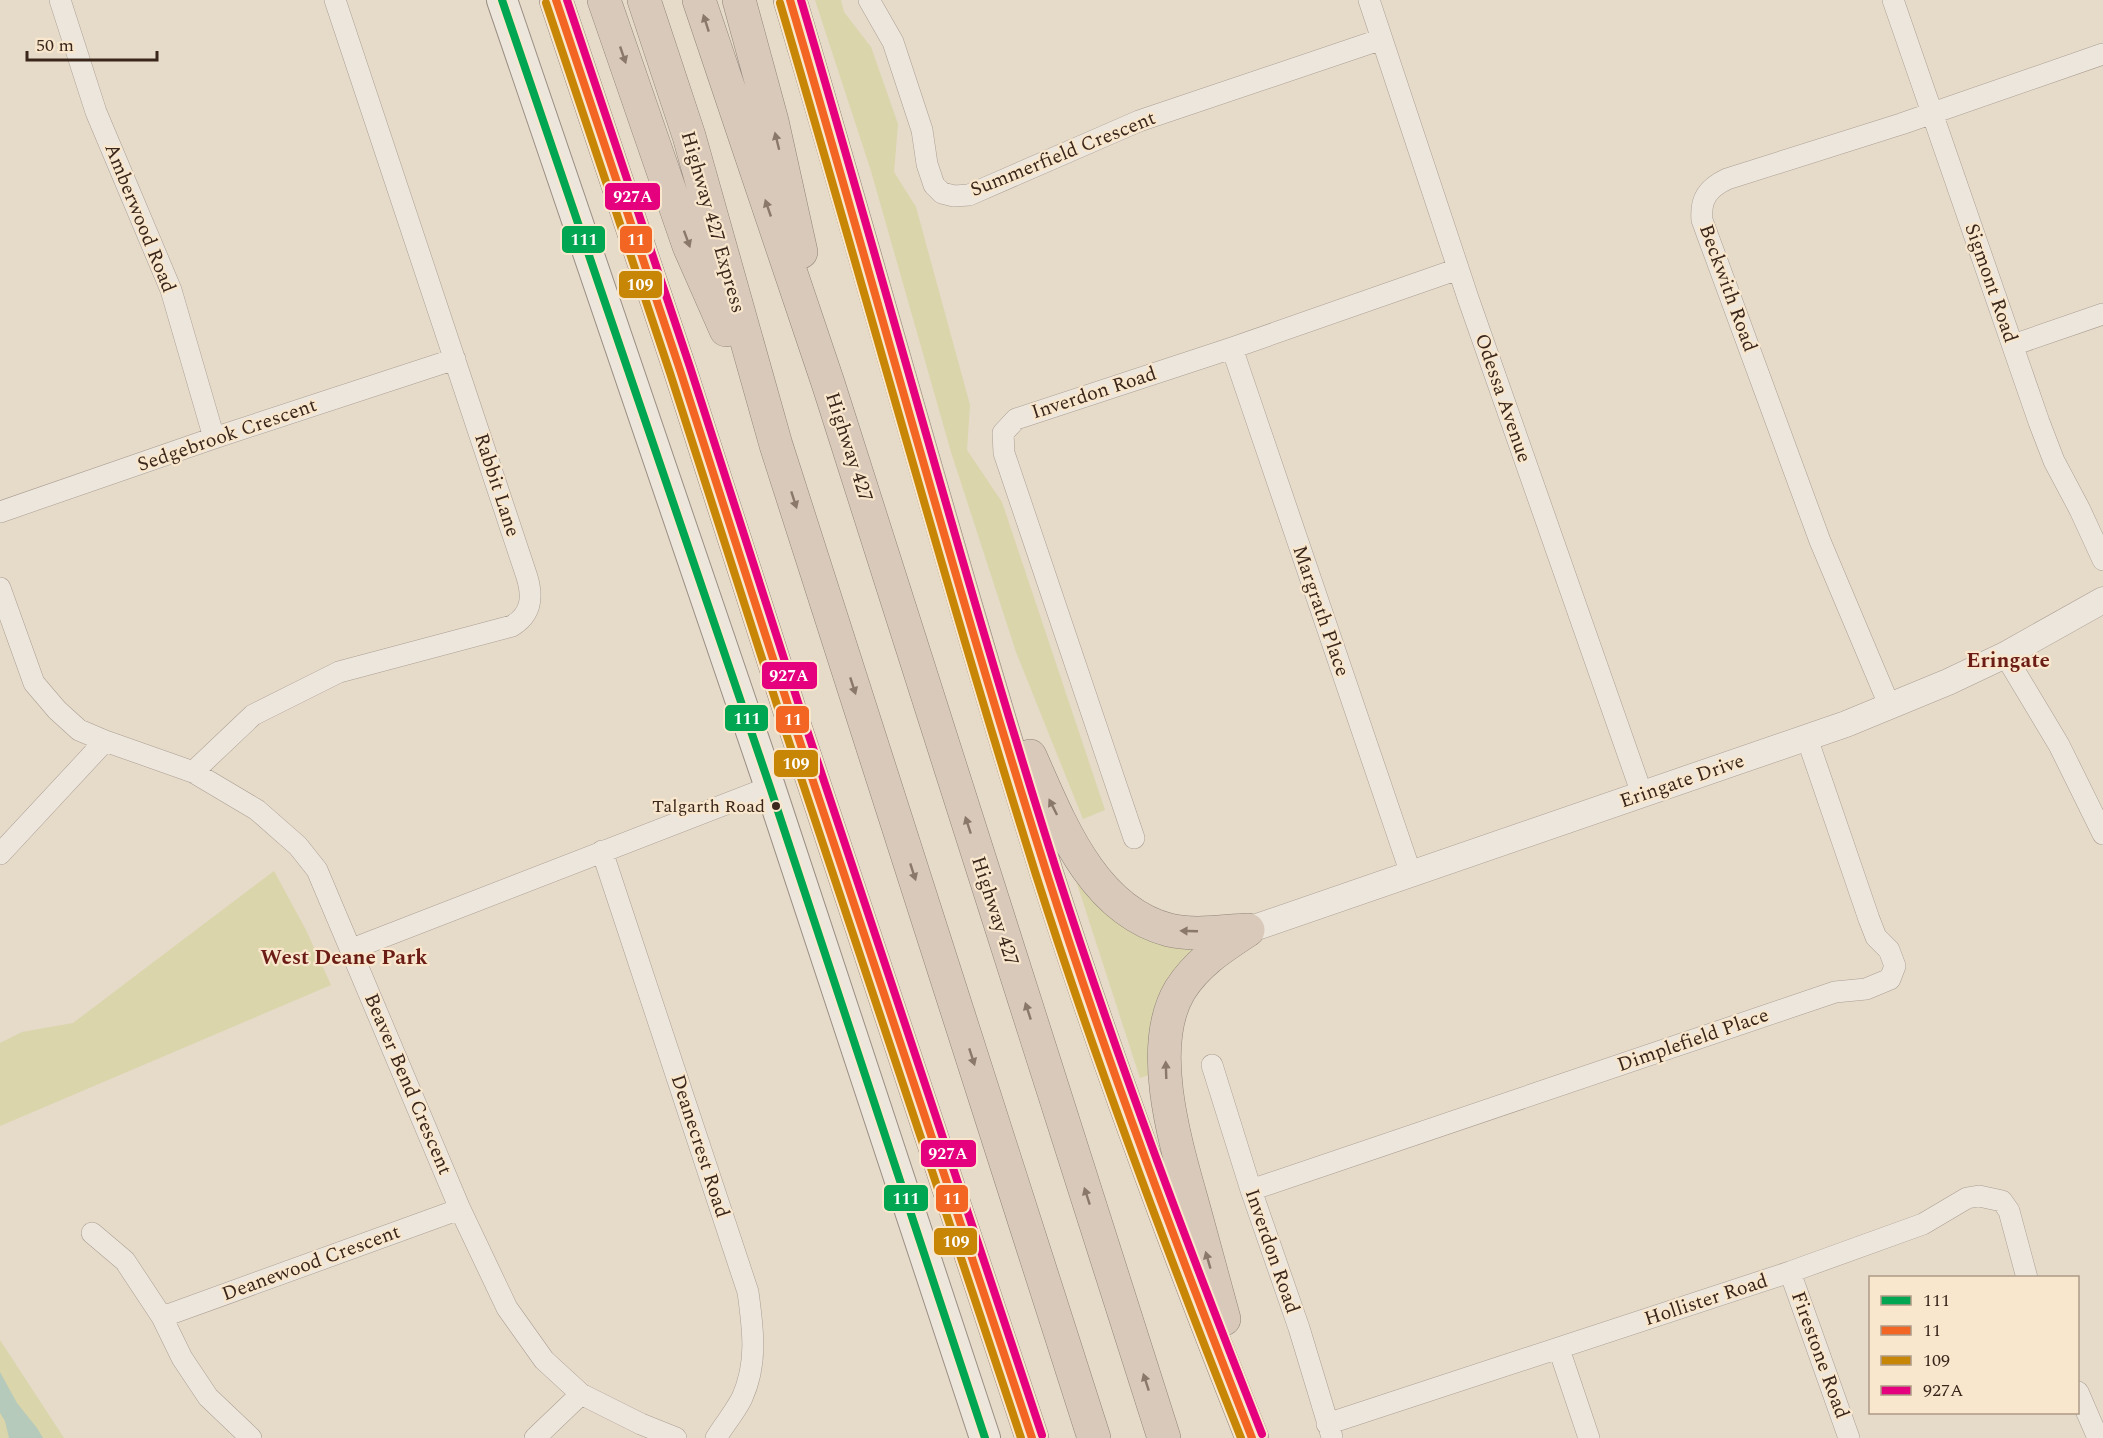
<svg xmlns="http://www.w3.org/2000/svg" width="2103" height="1438" viewBox="0 0 2103 1438" font-family="Spectral,serif">
  <style>
    .green { fill: #dad5aa }
    .water { fill: #b6cabb }
    .lines { fill: none; stroke-linecap: round; stroke-linejoin: round }
    .minor-casing { stroke: #ab9f93; stroke-width: 22 }
    .tertiary-casing { stroke: #ab9f93; stroke-width: 27 }
    .secondary-casing { stroke: #9a8f83; stroke-width: 32 }
    .motorway-casing { stroke: #90857a; stroke-width: 34 }
    .minor { stroke: #ede6dc; stroke-width: 21 }
    .tertiary { stroke: #ede6dc; stroke-width: 26 }
    .secondary { stroke: #ede6dc; stroke-width: 30 }
    .motorway { stroke: #d9c9ba; stroke-width: 33 }
    .bus-1-casing { stroke: #f9e7cd; stroke-width: 12 }
    .bus-2-casing { stroke: #f9e7cd; stroke-width: 12 }
    .bus-3-casing { stroke: #f9e7cd; stroke-width: 12 }
    .bus-4-casing { stroke: #f9e7cd; stroke-width: 12 }
    .bus-1 { stroke: #00a651; stroke-width: 8 }
    .bus-2 { stroke: #f26522; stroke-width: 8 }
    .bus-3 { stroke: #c88607; stroke-width: 8 }
    .bus-4 { stroke: #e5007d; stroke-width: 8 }
    .oneway { fill: #8a786a }
    .bus-dot { fill: #3a261b; stroke: #f9e7cd; stroke-width: 2 }
    .labels { text-anchor: middle; dominant-baseline: central; stroke-width: 4.5; stroke-linejoin: round; paint-order: stroke }
    .bus-label { font-size: 18px; fill: #3a261b; stroke: #f9e7cd; text-anchor: end }
    .street-label { font-size: 20px; fill: #3a261b; stroke: #f9e7cd }
    .neighbourhood-label { font-size: 21px; font-weight: bold; fill: #6b1d15; stroke: #f9e7cd }
    .line-badge { stroke: #f9e7cd; stroke-width: 2 }
    .badge-label { font-size: 16px; text-anchor: middle; font-weight: bold; fill: #fff }
  </style>
  <rect width="100%" height="100%" fill="#e6dac9"/>
  <!-- green -->
  <path class="green" d="M815 0H841L844 12 871 47 898 124 894 172 916 207 970 405 967 450 1002 502 1105 810 1083 819 1016 652 951 452 871 171Z
    M1069 859 1193 941 1199 955 1152 1074 1140 1078Z
    M274 871 306 930 331 985 0 1126V1043L22 1032 73 1023Z
    M0 1340 64 1438H0Z"/>
  <!-- water -->
  <path class="water" d="M0 1372 17 1403 37 1428 43 1438H9L5 1421 0 1413Z"/>
  <g class="lines">
    <defs>
      <path id="minor" d="M60 0 96 112 171 290 214 438
        M869 0 893 42 922 130 927 164 934 185 942 193 954 196 969 195 1139 121 1382 39
        M1369 0 1468 298 1642 794
        M1893 0 2039 422 2054 461 2080 510 2103 560
        M2013 345 2103 314
        M1232 348 1411 874
        M0 512 214 438 455 359
        M0 588 34 683 57 710 79 730 105 741 193 772 257 810 298 846 317 870 460 1209 507 1308 544 1360 581 1394 641 1424 676 1438
        M2005 655 2059 745 2103 834
        M1890 707 1820 541 1702 220C1700 199 1708 188 1727 179L1901 124 2103 54
        M193 772 253 715 339 672 512 626C532 614 533 597 527 577L335 0
        M1134 838 1004 453 1003 433 1016 419 1232 348 1458 269
        M602 851 748 1292C753 1329 758 1363 742 1398 735 1412 724 1425 716 1438
        M0 854 105 741
        M352 949 770 787
        M1212 1065 1251 1190 1299 1328 1332 1437
        M1251 1190 1835 992 1866 989 1890 979 1895 966 1889 950 1876 937 1869 919 1807 738
        M92 1233 125 1261 162 1317 182 1358 208 1397 251 1438
        M1790 1272 1849 1438
        M162 1317 460 1209
        M1559 1349 1589 1438
        M2078 1392 2098 1438
        M1327 1424 1790 1272 1923 1224 1967 1198 1979 1196 2002 1201 2009 1211 2027 1278
        M535 1438 581 1394"/>
      <path id="tertiary" d="M1248 930 1846 724 1948 682 2005 655 2103 600"/>
      <path id="secondary" d="M502 0 770 787 985 1438"/>
      <path id="motorway" d="M556 0 680 370 796 730 1032 1438
        M604 0 689 246 726 330
        M644 0 689 136 776 445 1094 1438
        M699 0 828 383 1164 1438
        M739 0 772 121 801 252
        M790 0C877 291 956 585 1047 874 1108 1065 1178 1252 1252 1438
        M1030 756C1059 821 1092 910 1169 930 1194 936 1223 931 1248 930
        M1224 1319C1214 1282 1204 1245 1194 1209 1177 1148 1145 1048 1180 990 1197 963 1222 947 1248 930"/>
    </defs>
    <!-- minor casing -->
    <use href="#minor" class="minor-casing"/>
    <!-- tertiary casing -->
    <use href="#tertiary" class="tertiary-casing"/>
    <!-- secondary casing -->
    <use href="#secondary" class="secondary-casing"/>
    <!-- motorway casing -->
    <use href="#motorway" class="motorway-casing"/>
    <!-- minor -->
    <use href="#minor" class="minor"/>
    <!-- tertiary -->
    <use href="#tertiary" class="tertiary"/>
    <!-- secondary -->
    <use href="#secondary" class="secondary"/>
    <!-- motorway -->
    <use href="#motorway" class="motorway"/>
    <defs>
      <path id="bus-1" d="M502 0 770 787 985 1438"/>
      <path id="bus-2" d="M556 0 680 370 796 730 1032 1438
        M790 0C876 291 955 585 1047 874 1108 1065 1179 1252 1252 1438"/>
      <path id="bus-3" d="M546 3 670 373 786 733 1021 1438
        M780 3C866 294 945 586 1036 875 1097 1066 1167 1252 1241 1438"/>
      <path id="bus-4" d="M567 0 690 367 806 727 1042 1435
        M801 0C887 290 965 583 1057 872 1118 1062 1189 1249 1262 1434"/>
    </defs>
    <!-- bus-1 casing -->
    <use href="#bus-1" class="bus-1-casing"/>
    <!-- bus-2 casing -->
    <use href="#bus-2" class="bus-2-casing"/>
    <!-- bus-3 casing -->
    <use href="#bus-3" class="bus-3-casing"/>
    <!-- bus-4 casing -->
    <use href="#bus-4" class="bus-4-casing"/>
    <!-- bus-1 -->
    <use href="#bus-1" class="bus-1"/>
    <!-- bus-2 -->
    <use href="#bus-2" class="bus-2"/>
    <!-- bus-3 -->
    <use href="#bus-3" class="bus-3"/>
    <!-- bus-4 -->
    <use href="#bus-4" class="bus-4"/>
  </g>
  <!-- one-way arrows -->
  <defs><path id="oneway-solid" d="M-6-.8H1V-3.2L6.5 0L1 3.2V.8H-6Z" transform="scale(1.5)"/></defs>
  <g class="oneway">
    <use href="#oneway-solid" transform="translate(706 23) rotate(-108)"/>
    <use href="#oneway-solid" transform="translate(623 55) rotate(71)"/>
    <use href="#oneway-solid" transform="translate(777 141) rotate(-104)"/>
    <use href="#oneway-solid" transform="translate(768 208) rotate(-109)"/>
    <use href="#oneway-solid" transform="translate(687 239) rotate(70)"/>
    <use href="#oneway-solid" transform="translate(794 500) rotate(72)"/>
    <use href="#oneway-solid" transform="translate(853 686) rotate(72)"/>
    <use href="#oneway-solid" transform="translate(1053 807) rotate(-117)"/>
    <use href="#oneway-solid" transform="translate(968 825) rotate(-108)"/>
    <use href="#oneway-solid" transform="translate(913 872) rotate(72)"/>
    <use href="#oneway-solid" transform="translate(1189 931) rotate(-178)"/>
    <use href="#oneway-solid" transform="translate(1028 1011) rotate(-108)"/>
    <use href="#oneway-solid" transform="translate(972 1057) rotate(72)"/>
    <use href="#oneway-solid" transform="translate(1166 1070) rotate(-92)"/>
    <use href="#oneway-solid" transform="translate(1087 1196) rotate(-108)"/>
    <use href="#oneway-solid" transform="translate(1208 1260) rotate(-106)"/>
    <use href="#oneway-solid" transform="translate(1146 1382) rotate(-108)"/>
  </g>
  <!-- markers -->
  <circle class="bus-dot" cx="776" cy="806" r="5"/>
  <g class="labels">
    <!-- bus labels -->
    <g class="bus-label">
      <text x="765" y="806">Talgarth Road</text>
    </g>
    <!-- street labels -->
    <g class="street-label">
      <text transform="translate(1063 154) rotate(-22)">Summerfield Crescent</text>
      <text transform="translate(140 218) rotate(68)">Amberwood Road</text>
      <text transform="translate(713 222) rotate(74)">Highway 427 Express</text>
      <text transform="translate(1991 283) rotate(71)">Sigmont Road</text>
      <text transform="translate(1728 288) rotate(70)">Beckwith Road</text>
      <text transform="translate(1094 393) rotate(-18)">Inverdon Road</text>
      <text transform="translate(1503 398) rotate(71)">Odessa Avenue</text>
      <text transform="translate(227 435) rotate(-19)">Sedgebrook Crescent</text>
      <text transform="translate(849 447) rotate(72)">Highway 427</text>
      <text transform="translate(497 485) rotate(72)">Rabbit Lane</text>
      <text transform="translate(1321 611) rotate(71)">Margrath Place</text>
      <text transform="translate(1682 781) rotate(-19)">Eringate Drive</text>
      <text transform="translate(995 911) rotate(72)">Highway 427</text>
      <text transform="translate(1693 1040) rotate(-19)">Dimplefield Place</text>
      <text transform="translate(408 1084) rotate(67)">Beaver Bend Crescent</text>
      <text transform="translate(700 1146) rotate(72)">Deanecrest Road</text>
      <text transform="translate(1272 1251) rotate(71)">Inverdon Road</text>
      <text transform="translate(311 1263) rotate(-20)">Deanewood Crescent</text>
      <text transform="translate(1706 1300) rotate(-18)">Hollister Road</text>
      <text transform="translate(1820 1355) rotate(70)">Firestone Road</text>
    </g>
    <!-- neighbourhood labels -->
    <g class="neighbourhood-label">
      <text x="2008" y="661">Eringate</text>
      <text x="344" y="958">West Deane Park</text>
    </g>
  </g>
  <g class="line-badge">
    <rect x="604" y="182" width="57" height="29" rx="6" fill="#e5007d"/>
    <rect x="561" y="225" width="45" height="29" rx="6" fill="#00a651"/>
    <rect x="619" y="225" width="34" height="29" rx="6" fill="#f26522"/>
    <rect x="618" y="270" width="45" height="29" rx="6" fill="#c88607"/>
    <rect x="761" y="661" width="57" height="29" rx="6" fill="#e5007d"/>
    <rect x="724" y="704" width="45" height="28" rx="6" fill="#00a651"/>
    <rect x="775" y="705" width="35" height="29" rx="6" fill="#f26522"/>
    <rect x="773" y="749" width="46" height="29" rx="6" fill="#c88607"/>
    <rect x="920" y="1139" width="57" height="29" rx="6" fill="#e5007d"/>
    <rect x="883" y="1184" width="46" height="28" rx="6" fill="#00a651"/>
    <rect x="935" y="1184" width="34" height="29" rx="6" fill="#f26522"/>
    <rect x="933" y="1227" width="45" height="29" rx="6" fill="#c88607"/>
  </g>
  <g class="badge-label">
    <text x="633" y="202">927A</text>
    <text x="584" y="245">111</text>
    <text x="636" y="245">11</text>
    <text x="640" y="290">109</text>
    <text x="789" y="681">927A</text>
    <text x="747" y="724">111</text>
    <text x="793" y="725">11</text>
    <text x="796" y="769">109</text>
    <text x="948" y="1159">927A</text>
    <text x="906" y="1204">111</text>
    <text x="952" y="1204">11</text>
    <text x="956" y="1247">109</text>
  </g>
  <!-- legend -->
  <rect x="1869" y="1276" width="210" height="138" fill="#f9e7cd" stroke="#ad9a86" stroke-width="1.5"/>
  <rect x="1881" y="1296" width="30" height="9" fill="#00a651" stroke="#ad9a86" stroke-width="1.5"/>
  <text x="1923" y="1306" font-size="18" fill="#3a261b">111</text>
  <rect x="1881" y="1326" width="30" height="9" fill="#f26522" stroke="#ad9a86" stroke-width="1.5"/>
  <text x="1923" y="1336" font-size="18" fill="#3a261b">11</text>
  <rect x="1881" y="1356" width="30" height="9" fill="#c88607" stroke="#ad9a86" stroke-width="1.5"/>
  <text x="1923" y="1366" font-size="18" fill="#3a261b">109</text>
  <rect x="1881" y="1386" width="30" height="9" fill="#e5007d" stroke="#ad9a86" stroke-width="1.5"/>
  <text x="1923" y="1396" font-size="18" fill="#3a261b">927A</text>
  <!-- scale -->
  <path d="M27 51v9h130v-9" fill="none" stroke="#3a261b" stroke-width="3"/>
  <text x="36" y="51" font-size="18" fill="#3a261b" stroke="#f9e7cd" stroke-width="4.5" paint-order="stroke">50 m</text>
</svg>
